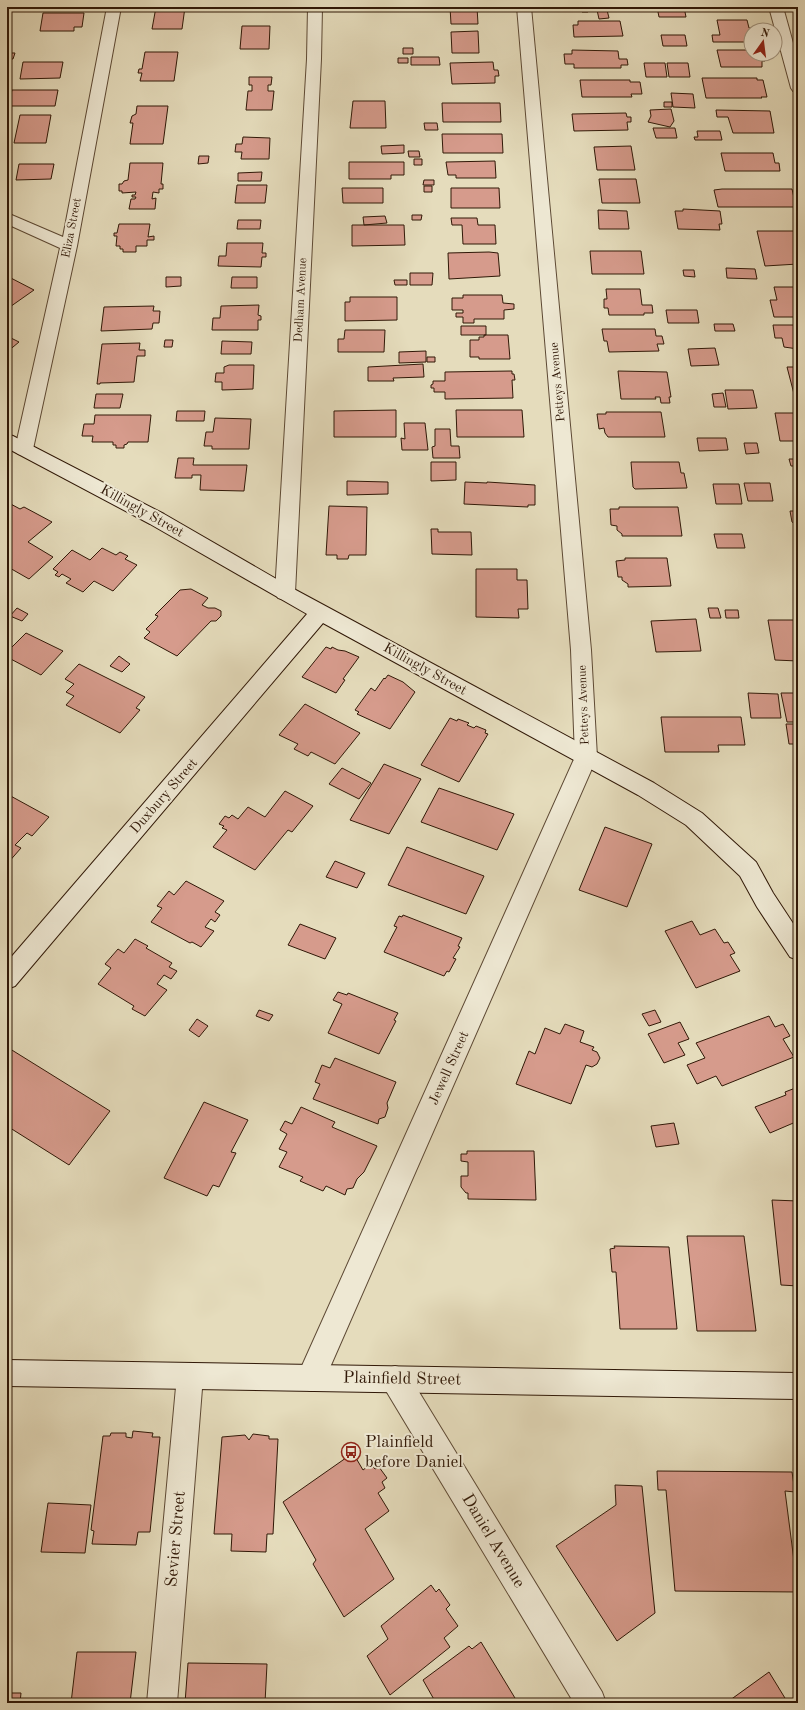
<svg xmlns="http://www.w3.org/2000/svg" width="805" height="1710" viewBox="0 0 805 1710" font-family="'Old Standard TT',serif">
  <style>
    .building { fill: #d69b8c; stroke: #301807 }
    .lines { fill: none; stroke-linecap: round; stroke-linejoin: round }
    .minor-casing { stroke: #5d4934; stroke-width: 2 }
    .tertiary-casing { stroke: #5d4934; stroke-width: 2 }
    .secondary-casing { stroke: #301807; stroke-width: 2 }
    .minor { fill: #eee8d3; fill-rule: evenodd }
    .tertiary { fill: #eee8d3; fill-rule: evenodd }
    .secondary { fill: #eee8d3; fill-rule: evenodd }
    .labels { text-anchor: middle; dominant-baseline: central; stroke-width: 4; stroke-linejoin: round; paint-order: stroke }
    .far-street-label { font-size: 12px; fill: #301807; stroke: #eee8d3 }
    .street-label { font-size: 14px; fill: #301807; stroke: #eee8d3 }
    .near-street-label { font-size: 17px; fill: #301807; stroke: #eee8d3 }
    .near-poi-label { font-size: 17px; fill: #301807; stroke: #eee8d3; text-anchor: start }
  </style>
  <rect width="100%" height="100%" fill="#e5dcbc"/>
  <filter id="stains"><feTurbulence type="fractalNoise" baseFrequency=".005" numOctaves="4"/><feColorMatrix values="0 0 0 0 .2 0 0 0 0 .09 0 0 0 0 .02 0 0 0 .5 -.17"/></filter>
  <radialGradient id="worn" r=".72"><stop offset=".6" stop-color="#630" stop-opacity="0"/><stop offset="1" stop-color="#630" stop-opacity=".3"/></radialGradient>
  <!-- building -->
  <path class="building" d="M156 7H185L182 29H152Z
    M450 7H477L478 24H451Z
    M557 7H607V10H588V12H582V10H557Z
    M657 7H684L686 17H659Z
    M597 10H607L609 18 599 19Z
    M43 13H84L82 27H74V31H40Z
    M717 20H747L749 28H753V30H751V42H713L712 35H720Z
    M578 21H620L623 36 574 37 573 25H578Z
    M242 26H270L269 49H240Z
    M478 31 479 53H452L451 32Z
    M661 35H685L687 46H663Z
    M403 48H413V54H403Z
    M572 50 618 51 619 59H627L628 65H621V68H574V64H565L564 54H572Z
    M717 50H751V54H764L765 61H762V67H721Z
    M145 52H178L174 81H140L142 73H138L139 69H142Z
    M7 53H15L13 59H7Z
    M411 57H439L440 65H411Z
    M398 58H408V63H398Z
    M23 62H63L60 78 20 79Z
    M493 62 494 70H498L499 76H495V83L452 84 450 63Z
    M644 63H665L667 77H646Z
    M667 63H688L690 77H669Z
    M249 77H272L271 85H268V91H274L272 110H246L248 91H252V85H249Z
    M702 78H757V80H763L767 97H761L762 98H706Z
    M580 80H630V82H640L642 94H631L632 97H582Z
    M12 90H58L55 106H8Z
    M671 93 693 94 695 108 673 107Z
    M353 101H385L386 128H350Z
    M664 102H672V107H664Z
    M442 103H500L501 122H443Z
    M137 106H168L163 144H130L133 123H130L132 116 136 114Z
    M671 109 674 121 670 127 648 122 651 116 650 110Z
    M716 110 770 111 774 133H733L728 117H717Z
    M626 113 627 117H631V122H627L628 130 574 131 572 114Z
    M20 115H51L46 143H14Z
    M424 123H437L438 130H425Z
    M653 128H675L677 138H656Z
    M697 131H720L722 140H695L694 137H698Z
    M442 134H502L503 153H443Z
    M243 137 270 138 269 159H241L242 152H235L236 144H242Z
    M404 145V153L382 154 381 146Z
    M631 146 635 170H597L594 147Z
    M408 151H419L420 157H409Z
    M721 153H773L775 163H779L780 171H725Z
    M199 156H209L208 163 198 164Z
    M414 159H422V165H414Z
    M495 161 496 178H456V175H448L446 162Z
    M349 162H404V175H391V179H349Z
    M130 163H163L161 184H163V189H159V193L153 192 152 199 156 198 155 209H129L131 199H135L136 197H132V195H135L136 192 122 193V191H119V184H122L124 181 128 180Z
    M19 164H54L51 179 16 180Z
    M262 172 261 181H238V173Z
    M599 179H636L640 203H602Z
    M424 180H434V185H423Z
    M237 185H267L265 203H235Z
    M424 186H432V192H424Z
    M342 188H383V203H343Z
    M451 188H499L500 208H451Z
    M722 189H792L796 207H718L714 190Z
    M683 209 720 211 722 224H719L720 230 678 229 675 211H683Z
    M598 210 627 211 629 229H599Z
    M412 215H422L421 220H412Z
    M385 216 387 223 364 225 363 217Z
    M451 218H477L478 225H495L496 244H463L462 225H452Z
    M238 220H261L260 229H237Z
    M119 224H150L148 237 154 236V240H147V246H136V252H123V249H120V246H116L117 236H114V233H117Z
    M352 225H404L405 245 352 246Z
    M757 231H798V264L765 266Z
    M227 243H263L262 253H266V257H262L261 267 218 266 219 256H226Z
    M590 251H641L644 274H592Z
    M489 252 498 253 500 276 449 279 448 253Z
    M726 268 755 269 757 279 727 278Z
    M683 270H694L695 277 684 276Z
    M410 273H433L432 285H410Z
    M7 276 34 290 7 309Z
    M166 277H181V286L166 287Z
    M232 277H257V288H231Z
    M394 280H407V285H395Z
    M774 287H798V317H774L770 300H777Z
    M606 289H640L642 305H652L653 313H644V315H609L608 308H604V299H607Z
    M463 295H502L503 303 514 304V309L504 310V319H474V323H463V317H456V313H463V310H452V298H463Z
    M350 297H397V320L345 321V302H350Z
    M259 305 258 315 261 316V320H258V330H212L213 318H220L221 306Z
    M154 306 153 311H160L159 323H153L152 329 101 331 104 307Z
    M666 310H697L699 323H668Z
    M714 324H733L735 331H715Z
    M773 325H798V349L784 347 782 338H775Z
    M461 326H486V335H461Z
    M602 329H655L656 336H662L664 344H657L659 351 609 352 607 341H604Z
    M345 330H385L384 352H338V339H344Z
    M484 335H508L510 359H479V357H470V340H479V337H484Z
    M7 336 19 342 7 352Z
    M165 340H173L172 347H164Z
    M222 341 252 342 251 354H221Z
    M140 343 139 350H145V356H137L134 382 100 383V384H97L102 344Z
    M715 348 719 365 691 366 688 349Z
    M426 351V362L399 363V352Z
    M427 357H435V362H427Z
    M423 364 424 377 393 378 394 381H368V367Z
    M229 365H254L253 389 222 390V382H215L216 373H224V367Z
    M787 367H798V394H794Z
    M512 371V374H514L515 380H512L513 398 445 399V392H434V388H431V385L433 384V381H445V372Z
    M618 371 667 372 671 397H669L670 403H661L660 397H655L656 399H621Z
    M725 390H753L757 408 728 409Z
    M723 393 726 407H714L712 394Z
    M96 394H123L120 408H94Z
    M396 410V437H334V411Z
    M456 410H522L524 437H457Z
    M177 411H205L204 421H176Z
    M606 412H661L665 437H608L605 433 604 428 599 429 597 414H606Z
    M775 413H798V441H780Z
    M95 415H151L148 442H128L127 444 124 445V448H116V445H113V442H92L93 436H82L84 424H94Z
    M215 418 251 419 249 449H212V446H204L206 432H213Z
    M404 423H425L428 450H402L401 438 405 439Z
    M435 429H450L451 446H459L460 458H433L432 447 435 446Z
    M697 438H726L728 450 699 451Z
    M744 443H757L759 453 746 454Z
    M178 458H194L193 465H247L244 491 200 490 201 475H192V478H175Z
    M789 459H798V466H791Z
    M431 462H456V480L431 481Z
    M631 462H679L681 473H684L687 488 635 489 633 487Z
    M347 481 388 482V494L347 495Z
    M465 482 487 483V482L535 485V505H528V507L464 504Z
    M744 483H770L773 501H748Z
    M713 484H739L742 504H716Z
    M7 502 20 509 24 507 52 522 28 542 53 557 29 579 8 567 7 569 8 549 7 548Z
    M329 506 367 507 366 555H349L348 559H337V555H326Z
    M619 507H678L682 536H622V534L617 530V526L611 525 610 509H619Z
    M795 507H798V526L792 522 790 511H796Z
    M431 529H438V532H471L472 555 432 554Z
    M714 534H742L745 548H717Z
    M102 548 116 555 120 552 128 556 125 559 137 565 113 591 94 581 83 592 66 583 71 579 62 574 59 577 55 575 58 572 53 569 72 550 90 560Z
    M625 558H667L671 586 628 587V584L622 580V577H618L616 561 625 560Z
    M476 569H517V580H527L528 609H518L519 618 476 617Z
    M191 589 208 598 202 605 208 608H215L221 611V616L216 621H211L177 656 144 638 150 632 146 629 156 619 158 616 155 615 180 590Z
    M17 608 28 614 22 621 10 616Z
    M708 608H718L721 618H710Z
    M725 610H738L739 618H726Z
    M696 619 701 651 656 652 651 621Z
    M768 620H798V661L775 660Z
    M26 633 63 651 41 675 7 657V652Z
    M326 647 331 649 332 647 338 650 345 651 359 657 343 679 345 680 336 693 302 677Z
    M119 656 130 664 122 672 110 666Z
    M79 664 145 697 136 708 140 710 120 733 66 705 74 696 66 692 74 684 65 679Z
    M388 675 403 682 415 692 390 729 357 714 359 712 355 710 371 688 375 691 384 678 385 679Z
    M748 693 778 694 781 718H751Z
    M781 693H798V722H787Z
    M305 704 360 733 335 764 311 752 308 756 294 749 298 744 279 735Z
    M661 717H741L745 745H718L719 752H665Z
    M450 718 457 721 458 719 469 723 467 725 474 728 476 726 486 730 485 733 488 734 459 782 421 765Z
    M786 724H798V744H789Z
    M384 764 421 779 389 834 350 820Z
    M342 768 371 783 359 799 329 784Z
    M439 788 514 814 497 850 421 822Z
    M285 791 313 806 292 832 288 830 255 870 213 847 227 830 222 828 224 826 219 824 225 816 229 818 232 815 238 819 248 807 265 817Z
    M7 794 49 817 32 836 27 833 15 845 21 848 7 864Z
    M605 827 652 844 627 907 579 890Z
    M407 847 484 876 466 914 388 885Z
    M335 861 365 873 357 888 326 877Z
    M186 881 224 901 215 912 220 915 215 922 211 919 205 927 214 931 201 947 192 942 190 943 151 922 162 908 157 906 169 891 174 895Z
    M403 915 462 938 458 946 460 947 453 958 456 959 449 972 447 971 444 976 384 952 397 927 394 926 399 916 402 917Z
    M692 921 700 935 715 929 724 943 728 942 735 953 730 955 740 971 696 988 665 931Z
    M300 924 336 938 325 959 288 945Z
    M135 939 148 946 146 948 172 963 169 967 177 971 171 979 164 975 157 984 167 990 145 1016 132 1009 134 1006 98 984 111 968 105 964 118 949 124 953Z
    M338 992 347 995 348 993 398 1013 394 1020 396 1021 379 1054 328 1033 342 1004 333 1000Z
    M259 1010 273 1015 269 1021 256 1016Z
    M655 1010 661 1022 649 1026 642 1014Z
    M769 1016 775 1027 783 1024 790 1036 783 1039 794 1057 722 1086 716 1076 697 1084 687 1065 705 1058 696 1043Z
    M197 1019 208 1026 199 1037 189 1030Z
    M680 1022 689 1039 678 1043 685 1055 664 1063 648 1034Z
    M565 1024 584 1031 580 1042 594 1047 592 1050 597 1052 600 1058 597 1064 592 1067 586 1065 571 1104 516 1084 529 1051 535 1054 545 1028 560 1034Z
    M7 1047 110 1111 69 1165 7 1126Z
    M335 1058 396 1082 387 1103 388 1108 385 1117 379 1119 378 1124 313 1099 320 1084 315 1082 322 1065 330 1068Z
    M798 1087V1121L770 1133 755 1107 786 1095 785 1092Z
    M204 1102 248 1120 231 1152 236 1153 219 1187 213 1185 207 1196 164 1178Z
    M301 1107 335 1122 332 1127 377 1146 364 1172 357 1179 353 1188 347 1189 345 1195 326 1186 323 1191 300 1181 303 1177 279 1167 287 1152 279 1149 287 1134 280 1130 285 1121 292 1124Z
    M674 1123 679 1144 656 1147 651 1126Z
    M467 1151H534L536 1200 468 1199V1193H466L461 1187V1176H468V1162L461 1161V1154H467Z
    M772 1200 798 1201V1286L781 1285Z
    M687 1236H744L756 1331H697Z
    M614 1246 669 1247 677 1329H620L616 1272H612L610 1249 615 1248Z
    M133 1431 153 1433 152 1437H160L150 1532H138L136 1545 92 1544 94 1531 91 1530 103 1436H110L111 1433H126V1437L132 1438Z
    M253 1434 269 1436V1439H278L273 1534H267L266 1552 231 1551 232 1534H214L222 1437 245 1435 249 1440Z
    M353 1453 363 1470 371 1464 375 1469 379 1467 387 1478 382 1482 385 1488 378 1493 389 1511 365 1529 394 1579 344 1617 313 1564 316 1560 283 1502Z
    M657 1471 792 1472 795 1492 785 1491 798 1592 675 1591 666 1490H658Z
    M615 1485 642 1486 655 1613 617 1641 556 1546 616 1505Z
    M48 1503 91 1505 85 1553 41 1552Z
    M431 1585 436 1592 439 1589 450 1605 446 1609 458 1626 444 1638 450 1647 390 1695 367 1656 388 1639 381 1626Z
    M481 1642 518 1703H436L423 1680 469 1646 472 1649Z
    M77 1652H136L130 1703H71Z
    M188 1663 267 1664 265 1703H185Z
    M769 1672 788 1703H726Z
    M7 1693H21L20 1703H7Z"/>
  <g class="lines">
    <defs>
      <path id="minor" d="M107 7H121L77 246 33 449 30 454 24 455 18 454 15 449 60 248 7 224V213L63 237Z
        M308 7H322L321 59 295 593 292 598 285 600 278 598 275 593 307 59Z
        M769 7H783L798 61V92L793 91 791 88Z
        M586 748 593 751 597 757 321 1388 311 1391 301 1388 298 1378 301 1368 575 757 579 751Z
        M190 1363 200 1366 203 1376 177 1703H147L177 1376 180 1366Z
        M395 1366 405 1369 602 1692 606 1703H574L385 1389 382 1379 385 1369Z"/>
      <path id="tertiary" d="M517 7H531L591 650 597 757 593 763 586 766 579 763 575 757 571 650Z"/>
      <path id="secondary" d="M7 434 13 436 164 514 292 588 654 783 702 813 756 862 773 893 798 931V960L790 957 757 907 740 876 686 825 638 795 323 623 15 986 7 989V962L307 614 150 524 7 448Z
        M7 1360 798 1373V1399L7 1386Z"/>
    </defs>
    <!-- minor casing -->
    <use href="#minor" class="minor-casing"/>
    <!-- tertiary casing -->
    <use href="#tertiary" class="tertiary-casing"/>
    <!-- secondary casing -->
    <use href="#secondary" class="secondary-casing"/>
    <!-- minor -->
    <use href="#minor" class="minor"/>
    <!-- tertiary -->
    <use href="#tertiary" class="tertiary"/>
    <!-- secondary -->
    <use href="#secondary" class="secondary"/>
  </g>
  <!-- icons -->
  <defs>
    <symbol id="bus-ring" viewBox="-11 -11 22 22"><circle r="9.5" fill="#eee8d3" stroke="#8f2418" stroke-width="1.5"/><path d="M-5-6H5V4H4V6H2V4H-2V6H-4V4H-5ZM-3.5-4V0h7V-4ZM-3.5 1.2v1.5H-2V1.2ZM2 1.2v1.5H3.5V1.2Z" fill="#8f2418"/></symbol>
  </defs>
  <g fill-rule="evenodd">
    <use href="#bus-ring" x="340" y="1441" width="22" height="22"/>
  </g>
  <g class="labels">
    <!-- far-street labels -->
    <g class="far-street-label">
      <text transform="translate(72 228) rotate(-79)">Eliza Street</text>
      <text transform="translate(301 300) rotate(-87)">Dedham Avenue</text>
      <text transform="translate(558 382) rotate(-95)">Petteys Avenue</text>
      <text transform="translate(584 705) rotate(-92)">Petteys Avenue</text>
    </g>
    <!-- street labels -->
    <g class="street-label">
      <text transform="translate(142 511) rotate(29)">Killingly Street</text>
      <text transform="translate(425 669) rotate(29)">Killingly Street</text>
      <text transform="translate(164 796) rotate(-49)">Duxbury Street</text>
      <text transform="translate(449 1068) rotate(-66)">Jewell Street</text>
    </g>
    <!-- near-street labels -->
    <g class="near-street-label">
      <text transform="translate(402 1379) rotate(1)">Plainfield Street</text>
      <text transform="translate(176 1539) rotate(-85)">Sevier Street</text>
      <text transform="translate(493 1541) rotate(59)">Daniel Avenue</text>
    </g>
    <!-- near-poi labels -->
    <g class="near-poi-label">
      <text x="365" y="1442">Plainfield<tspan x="365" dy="20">before Daniel</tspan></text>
    </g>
  </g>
  <!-- margin -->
  <rect width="805" height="1710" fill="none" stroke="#e5dcbc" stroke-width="24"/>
  <rect x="8" y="8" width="789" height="1694" fill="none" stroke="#301807" stroke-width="2"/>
  <rect x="12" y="12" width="781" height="1686" fill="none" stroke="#301807"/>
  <!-- north arrow -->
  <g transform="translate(763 42) rotate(14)"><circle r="19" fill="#eee8d3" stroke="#a29581"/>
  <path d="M0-3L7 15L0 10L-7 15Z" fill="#8f2418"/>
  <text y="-6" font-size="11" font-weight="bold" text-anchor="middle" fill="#301807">N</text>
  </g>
  <rect width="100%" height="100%" filter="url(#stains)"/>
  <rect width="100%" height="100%" fill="url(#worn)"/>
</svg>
